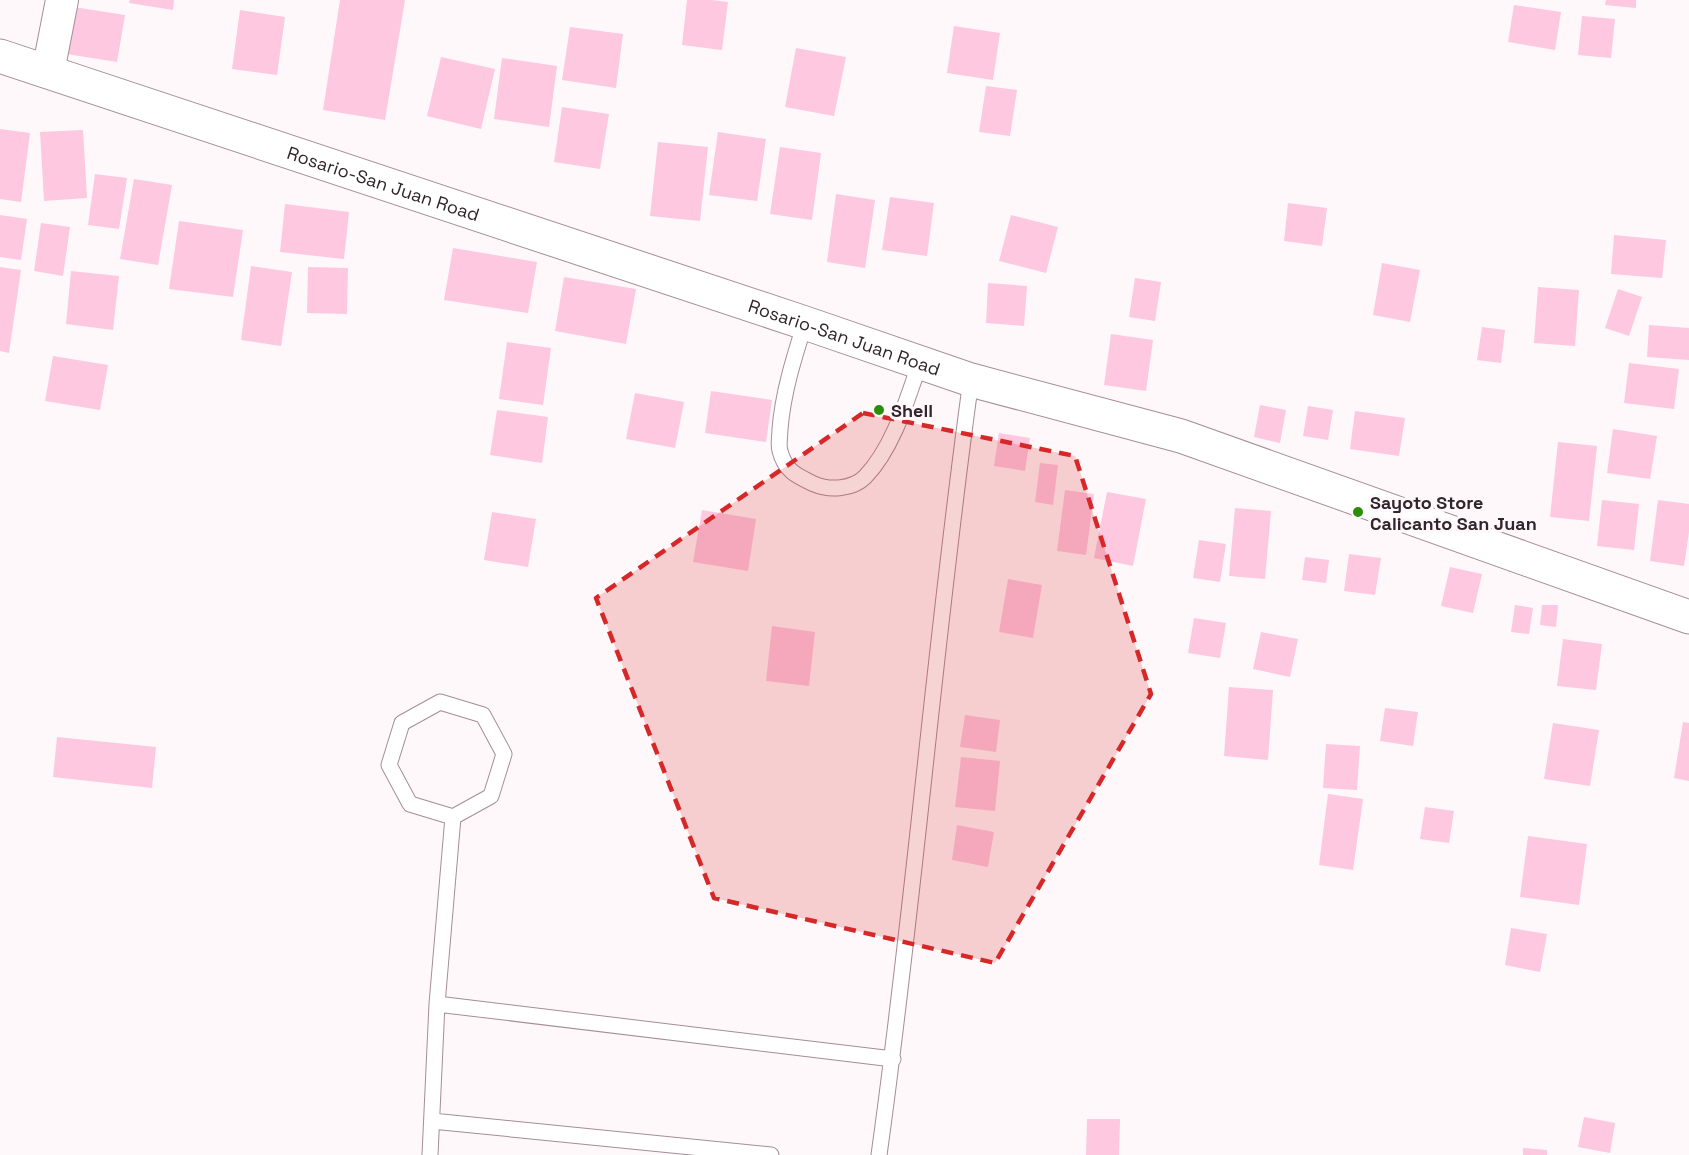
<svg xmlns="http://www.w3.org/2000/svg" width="1689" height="1155" viewBox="0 0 1689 1155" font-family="'Space Grotesk',sans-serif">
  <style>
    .building { fill: #fdc8e0 }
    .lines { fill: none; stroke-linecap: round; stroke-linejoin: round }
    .service-casing { stroke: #a68c97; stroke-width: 17 }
    .minor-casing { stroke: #a68c97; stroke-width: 34 }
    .primary-casing { stroke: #a68c97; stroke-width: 35 }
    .service { stroke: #fff; stroke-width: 15 }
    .minor { stroke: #fff; stroke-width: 32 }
    .primary { stroke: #fff; stroke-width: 33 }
    .marked { fill: #d62828; fill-opacity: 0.2; stroke: #d62828; stroke-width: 4.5; stroke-dasharray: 12 8; stroke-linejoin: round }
    .poi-dot { fill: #2b8e08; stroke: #fef8fb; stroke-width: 2 }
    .labels { text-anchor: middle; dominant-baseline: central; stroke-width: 6; stroke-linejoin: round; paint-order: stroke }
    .street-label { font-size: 18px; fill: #30252a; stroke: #fef8fb }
    .poi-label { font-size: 18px; font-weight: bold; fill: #30252a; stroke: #fef8fb; text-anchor: start }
  </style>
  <rect width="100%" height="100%" fill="#fef8fb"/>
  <!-- building -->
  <path class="building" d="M130 0H174L173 10 129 3Z
    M340 0H405L385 120 323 110Z
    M687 0H712L728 2 722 50 682 45Z
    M1606 0H1636V8L1605 5Z
    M61 5 125 15 117 62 54 52Z
    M1514 5 1561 12 1555 50 1508 42Z
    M240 10 285 17 277 75 232 69Z
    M1582 16 1615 19 1611 58 1578 55Z
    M954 26 1000 33 993 80 947 73Z
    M570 27 623 34 616 88 562 80Z
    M796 48 846 57 834 116 785 107Z
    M441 57 495 69 481 129 427 116Z
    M502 58 557 66 549 127 494 119Z
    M986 86 1017 90 1010 136 979 132Z
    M562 107 609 114 600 169 554 162Z
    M0 129 30 133 21 202 0 199Z
    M83 130 87 198 44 201 40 132Z
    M718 132 766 139 757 201 709 195Z
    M658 142 708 147 700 221 650 216Z
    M780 147 821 153 812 220 770 214Z
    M95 174 127 178 119 229 88 225Z
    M134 179 172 185 158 265 120 259Z
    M836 194 875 200 865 268 827 262Z
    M890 197 934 203 927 256 882 250Z
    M1288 203 1327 208 1322 246 1284 241Z
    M285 204 349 212 344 259 280 252Z
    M0 215 27 219 21 260 0 257Z
    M1011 215 1058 227 1046 273 999 261Z
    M179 221 243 230 233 297 169 289Z
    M41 223 70 227 63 276 34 271Z
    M1614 235 1666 240 1662 278 1611 274Z
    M453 248 537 262 528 313 444 300Z
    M1382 263 1420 270 1410 322 1373 315Z
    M251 266 292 272 281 346 241 340Z
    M0 267 21 270 9 353 0 351Z
    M308 267 348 268 347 314 307 313Z
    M71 271 119 276 113 330 66 324Z
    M564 277 636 289 626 344 555 331Z
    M1135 278 1161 282 1155 321 1129 317Z
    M988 283 1027 286 1024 326 986 323Z
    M1538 287 1579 290 1575 346 1534 343Z
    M1618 289 1642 297 1629 336 1605 328Z
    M1649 325 1689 328V360L1647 357Z
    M1482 327 1505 330 1501 363 1477 360Z
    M1111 334 1153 340 1146 391 1104 385Z
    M507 342 551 348 543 405 499 399Z
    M53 356 108 365 100 410 45 401Z
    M1629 363 1679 369 1674 409 1624 403Z
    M711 391 772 400 766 442 705 433Z
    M635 393 684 402 675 448 626 439Z
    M1260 405 1286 410 1280 443 1254 437Z
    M1308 406 1333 410 1328 440 1303 436Z
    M497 410 548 417 542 463 490 455Z
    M1355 411 1405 418 1399 456 1350 449Z
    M1613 429 1657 436 1650 479 1607 473Z
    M999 433 1030 438 1025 471 994 466Z
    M1558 442 1597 446 1589 521 1550 517Z
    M1040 463 1058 465 1053 505 1035 502Z
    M1065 490 1094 494 1086 555 1057 551Z
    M1107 492 1146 499 1133 566 1094 558Z
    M1602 500 1639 504 1634 550 1597 546Z
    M1658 500 1689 504V532L1684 566 1650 561Z
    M1235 508 1271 511 1265 579 1229 576Z
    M702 510 756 519 748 571 693 562Z
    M492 512 536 519 528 567 484 560Z
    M1199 540 1226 544 1220 582 1193 578Z
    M1349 554 1381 558 1375 595 1344 591Z
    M1305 557 1329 560 1326 583 1302 580Z
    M1450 567 1482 574 1473 613 1441 606Z
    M1008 579 1042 585 1033 638 999 632Z
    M1515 605 1533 608 1529 634 1511 632Z
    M1542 605H1558L1556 627 1540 625Z
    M1194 618 1226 623 1220 658 1188 653Z
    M772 626 815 632 809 686 766 681Z
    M1261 632 1298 639 1290 677 1253 669Z
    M1563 639 1602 644 1596 690 1557 686Z
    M1229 687 1273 690 1268 760 1224 756Z
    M1385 708 1418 712 1413 746 1380 741Z
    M965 715 1000 720 996 752 960 747Z
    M1683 722 1689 723V781L1674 778Z
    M1553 723 1599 730 1590 786 1544 779Z
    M57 737 156 747 152 788 53 777Z
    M1326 744 1360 746 1357 790 1323 788Z
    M961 757 1000 761 995 811 955 807Z
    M1328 794 1363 799 1353 870 1319 865Z
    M1425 807 1454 811 1449 843 1420 839Z
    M957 825 994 832 988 867 952 860Z
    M1528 836 1587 844 1579 905 1520 897Z
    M1511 928 1547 934 1540 972 1505 965Z
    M1584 1117 1615 1123 1610 1153 1578 1147Z
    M1087 1119H1120L1119 1155H1086Z
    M1523 1148 1547 1150V1155H1523Z"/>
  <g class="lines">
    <defs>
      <path id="service" d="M805 323C794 358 783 392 780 429 780 436 778 445 780 451 785 471 797 476 814 484 830 491 853 489 865 477 893 448 907 400 920 362
        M440 702 483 715 504 754 491 796 453 817 410 804 389 765 402 723Z
        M437 1004 893 1059
        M432 1121 771 1155
        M430 1155 437 1004 453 817
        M879 1155C915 897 935 638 971 380"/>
      <path id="minor" d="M48 72 62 0"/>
      <g id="primary">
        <path id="s1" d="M0 56 805 323 971 380 1181 436 1689 617"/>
      </g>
    </defs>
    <!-- service casing -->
    <use href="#service" class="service-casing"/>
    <!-- minor casing -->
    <use href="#minor" class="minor-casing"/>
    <!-- primary casing -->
    <use href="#primary" class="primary-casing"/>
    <!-- service -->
    <use href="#service" class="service"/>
    <!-- minor -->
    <use href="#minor" class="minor"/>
    <!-- primary -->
    <use href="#primary" class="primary"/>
  </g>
  <!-- marked area -->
  <path class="marked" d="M863 413 1075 456 1151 694 995 963 714 898 596 598Z"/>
  <!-- markers -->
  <g class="poi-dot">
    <circle cx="879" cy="410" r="6"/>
    <circle cx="1358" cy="512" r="6"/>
  </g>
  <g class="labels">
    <!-- street labels -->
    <g class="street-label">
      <text stroke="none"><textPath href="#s1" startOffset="404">Rosario-San Juan Road</textPath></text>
      <text stroke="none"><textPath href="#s1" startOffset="890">Rosario-San Juan Road</textPath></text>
    </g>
    <!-- poi labels -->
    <g class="poi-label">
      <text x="891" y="410">Shell</text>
      <text x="1370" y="502">Sayoto Store<tspan x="1370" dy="21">Calicanto San Juan</tspan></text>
    </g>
  </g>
</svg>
